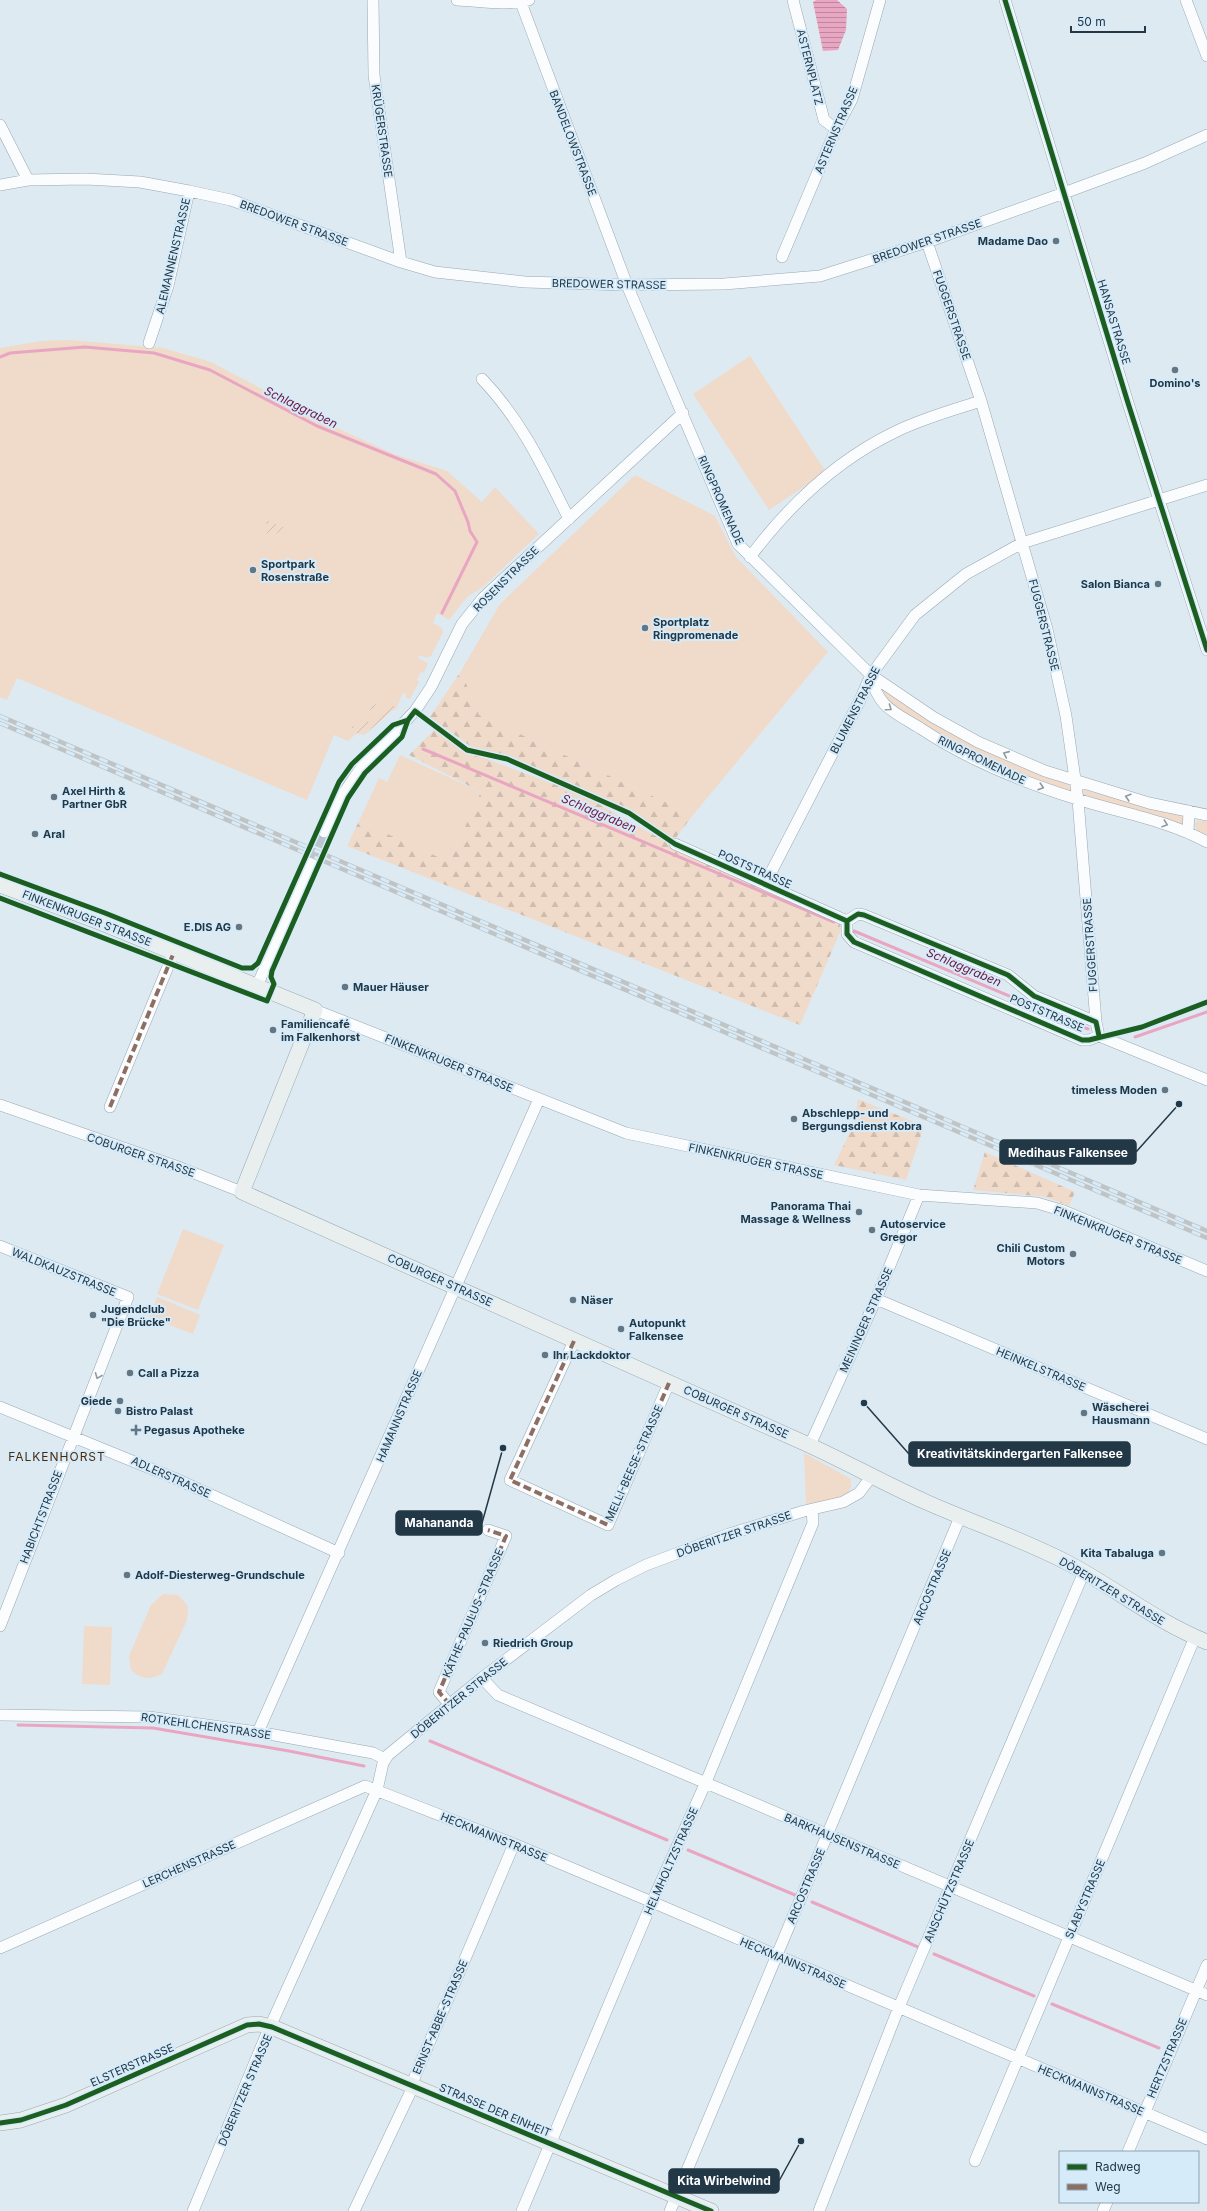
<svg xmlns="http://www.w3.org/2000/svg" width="1207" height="2211" viewBox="0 0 1207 2211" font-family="Inter,sans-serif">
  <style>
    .green { fill: #f0daca }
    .forest { fill: url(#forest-firs) }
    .garden { fill: url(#garden-furrows) }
    .water { fill: url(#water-rules) }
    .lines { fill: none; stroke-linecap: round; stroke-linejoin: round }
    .stream { stroke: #e9a6c2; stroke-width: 3 }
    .street-tunnel { stroke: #b8c6d0; stroke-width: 11; stroke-dasharray: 11 5.5; stroke-linecap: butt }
    .street-casing { stroke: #99a8b2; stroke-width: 12 }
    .secondary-casing { stroke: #99a8b2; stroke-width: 16 }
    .street { stroke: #fafcfd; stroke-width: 11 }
    .secondary { stroke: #e9efef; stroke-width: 15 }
    .rail-casing { stroke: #bfc4c6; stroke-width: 4.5 }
    .rail { stroke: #d6ebfa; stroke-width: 3; stroke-dasharray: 9; stroke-linecap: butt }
    .quiet { stroke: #8d6e63; stroke-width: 4; stroke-dasharray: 8 4; stroke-linecap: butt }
    .cycleway-casing { stroke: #d6ebfa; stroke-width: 8 }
    .cycleway { stroke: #1b5e20; stroke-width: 5 }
    .oneway { stroke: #8e9aa2 }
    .poi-dot { fill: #647682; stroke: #d6ebfa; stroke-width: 1.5 }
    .labels { text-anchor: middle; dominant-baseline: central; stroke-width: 4; stroke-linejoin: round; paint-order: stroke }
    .street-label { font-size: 11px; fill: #223846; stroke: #d6ebfa }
    .poi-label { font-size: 11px; font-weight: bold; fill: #223846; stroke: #d6ebfa; text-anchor: start }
    .water-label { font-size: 12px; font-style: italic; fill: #6d133e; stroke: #d6ebfa }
    .neighbourhood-label { font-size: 12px; letter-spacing: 1px; fill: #522800; stroke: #d6ebfa }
    .leader { fill: none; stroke: #223846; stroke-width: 1.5 }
    .callout-dot { fill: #223846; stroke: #d6ebfa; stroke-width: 1.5 }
    .callout { fill: #223846; stroke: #223846; stroke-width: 1.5 }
    .callout-label { font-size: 12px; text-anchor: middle; font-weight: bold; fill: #fff }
  </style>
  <defs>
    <pattern id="forest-firs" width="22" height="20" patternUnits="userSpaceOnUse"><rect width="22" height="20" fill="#f0daca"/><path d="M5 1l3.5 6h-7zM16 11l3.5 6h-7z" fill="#cebcaf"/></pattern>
    <pattern id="garden-furrows" width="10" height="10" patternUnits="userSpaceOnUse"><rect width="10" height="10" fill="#f0daca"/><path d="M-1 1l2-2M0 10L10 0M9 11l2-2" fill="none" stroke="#cebcaf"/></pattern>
    <pattern id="water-rules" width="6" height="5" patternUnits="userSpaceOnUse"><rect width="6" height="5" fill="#e9a6c2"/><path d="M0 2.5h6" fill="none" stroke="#bc889f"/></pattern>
  </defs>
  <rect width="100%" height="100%" fill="#deeaf2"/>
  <!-- green -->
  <path class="green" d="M70 340 163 348 211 362 328 424 394 454 447 471 482 502 495 487 539 534 483 587 467 597 449 620 437 613 433 623 442 628 443 632 431 656 426 658 419 655 418 658 428 663 424 673 421 672 417 680 419 682 410 699 405 697 406 694 403 693 396 709 391 711 364 735 358 732 348 741 334 735 307 800 17 678 7 700 0 697V348L41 341Z
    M750 356 826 472 769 510 693 394Z
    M635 475 715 516 736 557 828 652 693 815 479 715 461 671 500 604Z
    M882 688 1070 786 1073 788 1070 794C1018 775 971 755 924 725 905 713 892 708 879 689Z
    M400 755 481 792 449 862 359 821 379 778 387 782Z
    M1084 790 1185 816V823L1181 824 1083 798 1081 793Z
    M1197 821H1207V835L1197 830 1194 825Z
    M183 1229 224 1245 198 1310 157 1294Z
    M157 1297 200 1315 193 1334 149 1317Z
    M804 1453 851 1479V1487L847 1495 834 1501 806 1506Z
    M163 1594 178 1595 188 1606 187 1620 162 1674C149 1680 142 1680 131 1670L129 1656 151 1605Z
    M84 1626 112 1627 110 1685 82 1684Z"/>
  <!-- forest -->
  <path class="forest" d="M461 671 479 715 693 815 674 840 629 811 508 755 473 748 430 717Z
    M435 729 471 753 583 795 675 847 839 919 841 930 800 1025 347 846 359 821 449 862 481 792 409 755Z
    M858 1099 924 1126 906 1180 834 1165 853 1126Z
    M985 1152 1075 1192 1069 1206 1046 1197 973 1190Z"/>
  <!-- garden -->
  <path class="garden" d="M266 520 286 528 268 538 265 537 270 526 265 523Z
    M376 698 378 699 368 722 370 724H372L393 706H397L396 709 393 710 364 735 356 733 352 728V726L361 729Z"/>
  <!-- water -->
  <path class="water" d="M816 0H837L847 9 846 30 838 50 823 51 813 2Z"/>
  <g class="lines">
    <!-- stream -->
    <path class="stream" d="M0 357 10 353 85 347 154 353 210 370 317 426 436 474 455 491 468 522 470 531 477 542 442 613
      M423 749 834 922
      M854 931 1088 1029
      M1135 1037 1207 1012
      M18 1725 153 1728 289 1751 364 1766
      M430 1741 667 1840
      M688 1850 795 1895
      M812 1902 918 1947
      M934 1954 1034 1996
      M1052 2004 1159 2048"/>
    <!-- street-tunnel -->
    <path class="street-tunnel" d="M311 862 324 832"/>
    <defs>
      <path id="street" d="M373 0 374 75 401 262
        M457 0C480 1 506 6 529 0
        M520 0 627 285 738 544 871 675 933 717 978 742 1045 771 1149 803 1207 815
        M793 0 824 120 836 129
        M1005 0 1128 403 1207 650
        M1186 0 1207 56
        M0 125 28 180
        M0 185 28 180 86 179 140 182 189 191 231 200 401 262 435 272 525 282 627 285 724 284 820 276 927 242 1064 193 1145 163 1207 135
        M927 242 981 401 1047 629 1066 716 1078 800 1096 1022 1099 1036
        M782 257 836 129 852 99 880 0
        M149 343 168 286 189 191
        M482 379C522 421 543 467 569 519
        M750 557C789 505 838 459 897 431 924 418 953 410 981 401
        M871 675C877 707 894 712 920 728 968 760 1022 782 1077 799 1121 813 1167 820 1207 842
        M324 832 339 800 361 768 415 711 431 687 462 624 483 598 683 413
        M1188 832 1189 811
        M675 844 847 921
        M765 884 860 700 871 675 915 615 966 574 1022 543 1207 485
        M257 986 311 862
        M315 1010 626 1133 919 1195 1037 1203 1064 1211 1207 1271
        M1096 1022 1034 996 1008 975 864 915 858 914 847 921V934L854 942 1082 1040H1089L1099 1036 1207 1080
        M0 1105 181 1168 242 1192
        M110 1107 174 952
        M0 1246 128 1297 0 1626
        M876 1299 1207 1439
        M574 1341 510 1480 608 1525 669 1383
        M0 1407 174 1478 339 1553
        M810 1445 876 1299 919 1195
        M482 1678 498 1695 1207 1995
        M450 1705 439 1692 506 1536 488 1530
        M0 1715 149 1717 258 1732 373 1753 385 1759
        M258 1732C353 1522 444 1310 539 1099
        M0 1948 365 1786 514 1844 652 1902 1207 2139
        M1128 2152 1207 1965
        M975 2161 1195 1637
        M193 2211 265 2038 377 1790 383 1763 388 1755 482 1678 591 1595 616 1580 646 1565 729 1534 804 1511 843 1502 859 1493 871 1477
        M354 2211 410 2093 415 2076 514 1844
        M522 2211 652 1902 706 1782 813 1523 812 1510
        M670 2211 960 1517
        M819 2211 899 2007 1084 1572
        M1103 2211 1107 2202"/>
      <path id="secondary" d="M0 885 102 923 315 1010 242 1192 800 1441C843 1460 883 1483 926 1502 973 1523 1022 1539 1068 1563 1115 1588 1157 1622 1207 1642
        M0 2123 21 2120 66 2105 247 2025 259 2024 272 2027 711 2211"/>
    </defs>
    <!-- street casing -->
    <use href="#street" class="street-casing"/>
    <!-- secondary casing -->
    <use href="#secondary" class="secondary-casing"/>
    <!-- street -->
    <use href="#street" class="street"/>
    <!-- secondary -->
    <use href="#secondary" class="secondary"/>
    <defs>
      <path id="rail" d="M0 716 1207 1231
        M0 723 1207 1238"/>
    </defs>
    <!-- rail casing -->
    <use href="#rail" class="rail-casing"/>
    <!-- rail -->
    <use href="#rail" class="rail"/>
    <!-- quiet -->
    <path class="quiet" d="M110 1107 174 952
      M574 1341 510 1480 608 1525 669 1383
      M450 1705 439 1692 506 1536 488 1530"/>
    <defs>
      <path id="cycleway" d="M1005 0 1128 403 1207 650
        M0 874 105 913 242 968H252L258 963 339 782 352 764 393 725 408 720
        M0 898 267 1001 274 984 271 977 272 971 348 798 365 773 402 737 408 720 415 711 467 750 507 759 629 813 675 844 847 921
        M1099 1036 1096 1022 1034 996 1008 975 864 915 858 914 847 921V934L854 942 1082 1040H1089L1142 1027 1207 1002
        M0 2123 21 2120 66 2105 247 2025 259 2024 272 2027 711 2211"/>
    </defs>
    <!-- cycleway casing -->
    <use href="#cycleway" class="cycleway-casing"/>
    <!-- cycleway -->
    <use href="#cycleway" class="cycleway"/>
  </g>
  <!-- one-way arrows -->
  <defs><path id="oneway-chevron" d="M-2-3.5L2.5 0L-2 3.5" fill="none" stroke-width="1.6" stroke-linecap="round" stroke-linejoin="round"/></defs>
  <g class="oneway">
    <use href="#oneway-chevron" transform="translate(889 708) rotate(35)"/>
    <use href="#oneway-chevron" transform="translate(1006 754) rotate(-156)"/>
    <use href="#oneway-chevron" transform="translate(1041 787) rotate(18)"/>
    <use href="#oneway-chevron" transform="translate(1128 797) rotate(-163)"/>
    <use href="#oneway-chevron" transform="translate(1165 824) rotate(19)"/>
    <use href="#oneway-chevron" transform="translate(98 1376) rotate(112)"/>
  </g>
  <!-- markers -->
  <g class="poi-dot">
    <circle cx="1056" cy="241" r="4"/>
    <circle cx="1175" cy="370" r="4"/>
    <circle cx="253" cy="570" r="4"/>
    <circle cx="1158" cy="584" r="4"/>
    <circle cx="645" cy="628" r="4"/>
    <circle cx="54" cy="797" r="4"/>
    <circle cx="35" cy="834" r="4"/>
    <circle cx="239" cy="927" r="4"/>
    <circle cx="345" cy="987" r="4"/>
    <circle cx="273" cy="1030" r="4"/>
    <circle cx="1165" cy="1090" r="4"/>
    <circle cx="794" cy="1119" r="4"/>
    <circle cx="859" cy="1212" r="4"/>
    <circle cx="872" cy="1230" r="4"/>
    <circle cx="1073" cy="1254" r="4"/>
    <circle cx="573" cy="1300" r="4"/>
    <circle cx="93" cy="1315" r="4"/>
    <circle cx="621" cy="1329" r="4"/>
    <circle cx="545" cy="1355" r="4"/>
    <circle cx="130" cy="1373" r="4"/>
    <circle cx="120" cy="1401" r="4"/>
    <circle cx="118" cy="1411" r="4"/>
    <circle cx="1084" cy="1413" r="4"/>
    <path d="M134 1424h4v4h4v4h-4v4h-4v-4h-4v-4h4z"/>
    <circle cx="1162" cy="1553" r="4"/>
    <circle cx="127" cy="1575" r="4"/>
    <circle cx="485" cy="1643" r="4"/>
  </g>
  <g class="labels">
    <!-- street labels -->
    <g class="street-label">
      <text transform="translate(810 67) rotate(76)">ASTERNPLATZ</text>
      <text transform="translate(836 130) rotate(-67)">ASTERNSTRASSE</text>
      <text transform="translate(382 131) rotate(82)">KRÜGERSTRASSE</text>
      <text transform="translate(573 143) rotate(69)">BANDELOWSTRASSE</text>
      <text transform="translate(294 223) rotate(20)">BREDOWER STRASSE</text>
      <text transform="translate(927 241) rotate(-19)">BREDOWER STRASSE</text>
      <text transform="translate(173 256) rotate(-77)">ALEMANNENSTRASSE</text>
      <text transform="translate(609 284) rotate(1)">BREDOWER STRASSE</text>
      <text transform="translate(952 315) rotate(71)">FUGGERSTRASSE</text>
      <text transform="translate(1114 322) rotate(73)">HANSASTRASSE</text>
      <text transform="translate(721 500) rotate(66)">RINGPROMENADE</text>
      <text transform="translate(506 579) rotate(-45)">ROSENSTRASSE</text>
      <text transform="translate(1044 625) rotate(76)">FUGGERSTRASSE</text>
      <text transform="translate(855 710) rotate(-63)">BLUMENSTRASSE</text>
      <text transform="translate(982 760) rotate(26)">RINGPROMENADE</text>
      <text transform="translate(755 869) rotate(24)">POSTSTRASSE</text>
      <text transform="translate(87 918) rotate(21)">FINKENKRUGER STRASSE</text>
      <text transform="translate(1090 945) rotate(-94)">FUGGERSTRASSE</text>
      <text transform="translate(1047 1013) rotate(23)">POSTSTRASSE</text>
      <text transform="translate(449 1063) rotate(22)">FINKENKRUGER STRASSE</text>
      <text transform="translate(141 1155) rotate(19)">COBURGER STRASSE</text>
      <text transform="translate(756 1161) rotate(12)">FINKENKRUGER STRASSE</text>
      <text transform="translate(1118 1235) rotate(22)">FINKENKRUGER STRASSE</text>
      <text transform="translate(64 1272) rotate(22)">WALDKAUZSTRASSE</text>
      <text transform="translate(440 1280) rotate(24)">COBURGER STRASSE</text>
      <text transform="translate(866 1320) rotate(-66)">MEININGER STRASSE</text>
      <text transform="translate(1041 1369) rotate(23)">HEINKELSTRASSE</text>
      <text transform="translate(736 1412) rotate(24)">COBURGER STRASSE</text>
      <text transform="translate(399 1416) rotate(-67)">HAMANNSTRASSE</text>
      <text transform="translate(634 1463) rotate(-66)">MELLI-BEESE-STRASSE</text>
      <text transform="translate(171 1477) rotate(24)">ADLERSTRASSE</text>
      <text transform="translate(41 1517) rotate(-69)">HABICHTSTRASSE</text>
      <text transform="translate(734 1534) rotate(-19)">DÖBERITZER STRASSE</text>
      <text transform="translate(932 1587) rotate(-67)">ARCOSTRASSE</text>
      <text transform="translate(1112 1591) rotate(31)">DÖBERITZER STRASSE</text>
      <text transform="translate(473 1613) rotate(-67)">KÄTHE-PAULUS-STRASSE</text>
      <text transform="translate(459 1698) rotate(-39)">DÖBERITZER STRASSE</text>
      <text transform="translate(206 1726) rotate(8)">ROTKEHLCHENSTRASSE</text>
      <text transform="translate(494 1837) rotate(22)">HECKMANNSTRASSE</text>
      <text transform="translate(842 1841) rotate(23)">BARKHAUSENSTRASSE</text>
      <text transform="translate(671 1861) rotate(-66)">HELMHOLTZSTRASSE</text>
      <text transform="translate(189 1864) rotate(-24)">LERCHENSTRASSE</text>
      <text transform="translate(806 1886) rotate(-67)">ARCOSTRASSE</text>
      <text transform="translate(949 1891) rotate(-67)">ANSCHÜTZSTRASSE</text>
      <text transform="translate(1085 1899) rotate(-67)">SLABYSTRASSE</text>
      <text transform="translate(793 1963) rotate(23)">HECKMANNSTRASSE</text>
      <text transform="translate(440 2017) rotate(-67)">ERNST-ABBE-STRASSE</text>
      <text transform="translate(1167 2058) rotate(-67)">HERTZSTRASSE</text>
      <text transform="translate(132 2065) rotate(-24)">ELSTERSTRASSE</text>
      <text transform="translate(245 2090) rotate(-67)">DÖBERITZER STRASSE</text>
      <text transform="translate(1091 2090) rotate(23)">HECKMANNSTRASSE</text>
      <text transform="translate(495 2110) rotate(23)">STRASSE DER EINHEIT</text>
    </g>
    <!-- poi labels -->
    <g class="poi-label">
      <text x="1048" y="241" text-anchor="end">Madame Dao</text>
      <text x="1175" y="383" text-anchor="middle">Domino's</text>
      <text x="261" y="564">Sportpark<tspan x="261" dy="13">Rosenstraße</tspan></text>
      <text x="1150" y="584" text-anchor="end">Salon Bianca</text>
      <text x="653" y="622">Sportplatz<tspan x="653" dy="13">Ringpromenade</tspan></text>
      <text x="62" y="791">Axel Hirth &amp;<tspan x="62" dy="13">Partner GbR</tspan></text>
      <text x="43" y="834">Aral</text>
      <text x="231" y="927" text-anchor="end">E.DIS AG</text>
      <text x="353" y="987">Mauer Häuser</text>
      <text x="281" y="1024">Familiencafé<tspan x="281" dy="13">im Falkenhorst</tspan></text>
      <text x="1157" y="1090" text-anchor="end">timeless Moden</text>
      <text x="802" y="1113">Abschlepp- und<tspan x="802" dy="13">Bergungsdienst Kobra</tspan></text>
      <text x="851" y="1206" text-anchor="end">Panorama Thai<tspan x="851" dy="13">Massage &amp; Wellness</tspan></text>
      <text x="880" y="1224">Autoservice<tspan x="880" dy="13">Gregor</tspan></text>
      <text x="1065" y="1248" text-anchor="end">Chili Custom<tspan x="1065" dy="13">Motors</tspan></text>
      <text x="581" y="1300">Näser</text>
      <text x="101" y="1309">Jugendclub<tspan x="101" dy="13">"Die Brücke"</tspan></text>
      <text x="629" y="1323">Autopunkt<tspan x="629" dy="13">Falkensee</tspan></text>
      <text x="553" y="1355">Ihr Lackdoktor</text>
      <text x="138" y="1373">Call a Pizza</text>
      <text x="112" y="1401" text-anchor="end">Giede</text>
      <text x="1092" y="1407">Wäscherei<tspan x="1092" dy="13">Hausmann</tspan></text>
      <text x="126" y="1411">Bistro Palast</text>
      <text x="144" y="1430">Pegasus Apotheke</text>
      <text x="1154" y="1553" text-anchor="end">Kita Tabaluga</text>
      <text x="135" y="1575">Adolf-Diesterweg-Grundschule</text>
      <text x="493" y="1643">Riedrich Group</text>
    </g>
    <!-- water labels -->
    <g class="water-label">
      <text transform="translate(301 407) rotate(26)">Schlaggraben</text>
      <text transform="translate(599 813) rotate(23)">Schlaggraben</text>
      <text transform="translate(964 967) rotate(23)">Schlaggraben</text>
    </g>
    <!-- neighbourhood labels -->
    <g class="neighbourhood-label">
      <text x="57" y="1456">FALKENHORST</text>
    </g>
  </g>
  <!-- callouts -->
  <path class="leader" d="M1179 1104L1136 1152M864 1403L909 1454M503 1448L482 1523M801 2141L779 2181"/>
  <g class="callout-dot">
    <circle cx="1179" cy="1104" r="4"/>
    <circle cx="864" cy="1403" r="4"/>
    <circle cx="503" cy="1448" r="4"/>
    <circle cx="801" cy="2141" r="4"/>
  </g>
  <g class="callout">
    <rect x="1000" y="1140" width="136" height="24" rx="4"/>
    <rect x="909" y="1442" width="221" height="24" rx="4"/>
    <rect x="396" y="1511" width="86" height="24" rx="4"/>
    <rect x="669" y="2169" width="110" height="24" rx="4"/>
  </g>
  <g class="callout-label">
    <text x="1068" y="1157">Medihaus Falkensee</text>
    <text x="1020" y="1458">Kreativitätskindergarten Falkensee</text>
    <text x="439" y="1527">Mahananda</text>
    <text x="724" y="2185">Kita Wirbelwind</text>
  </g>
  <!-- legend -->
  <rect x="1059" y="2151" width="140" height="52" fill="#d6ebfa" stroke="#8ea3b2"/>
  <rect x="1067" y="2164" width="20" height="6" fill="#1b5e20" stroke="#8ea3b2"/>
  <text x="1095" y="2171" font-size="12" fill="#223846">Radweg</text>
  <rect x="1067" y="2184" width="20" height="6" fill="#8d6e63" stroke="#8ea3b2"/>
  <text x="1095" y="2191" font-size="12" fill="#223846">Weg</text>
  <!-- scale -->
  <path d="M1071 26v6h74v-6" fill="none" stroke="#223846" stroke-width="2"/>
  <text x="1077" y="26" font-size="12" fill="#223846" stroke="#d6ebfa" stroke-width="3" paint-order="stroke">50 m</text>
</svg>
